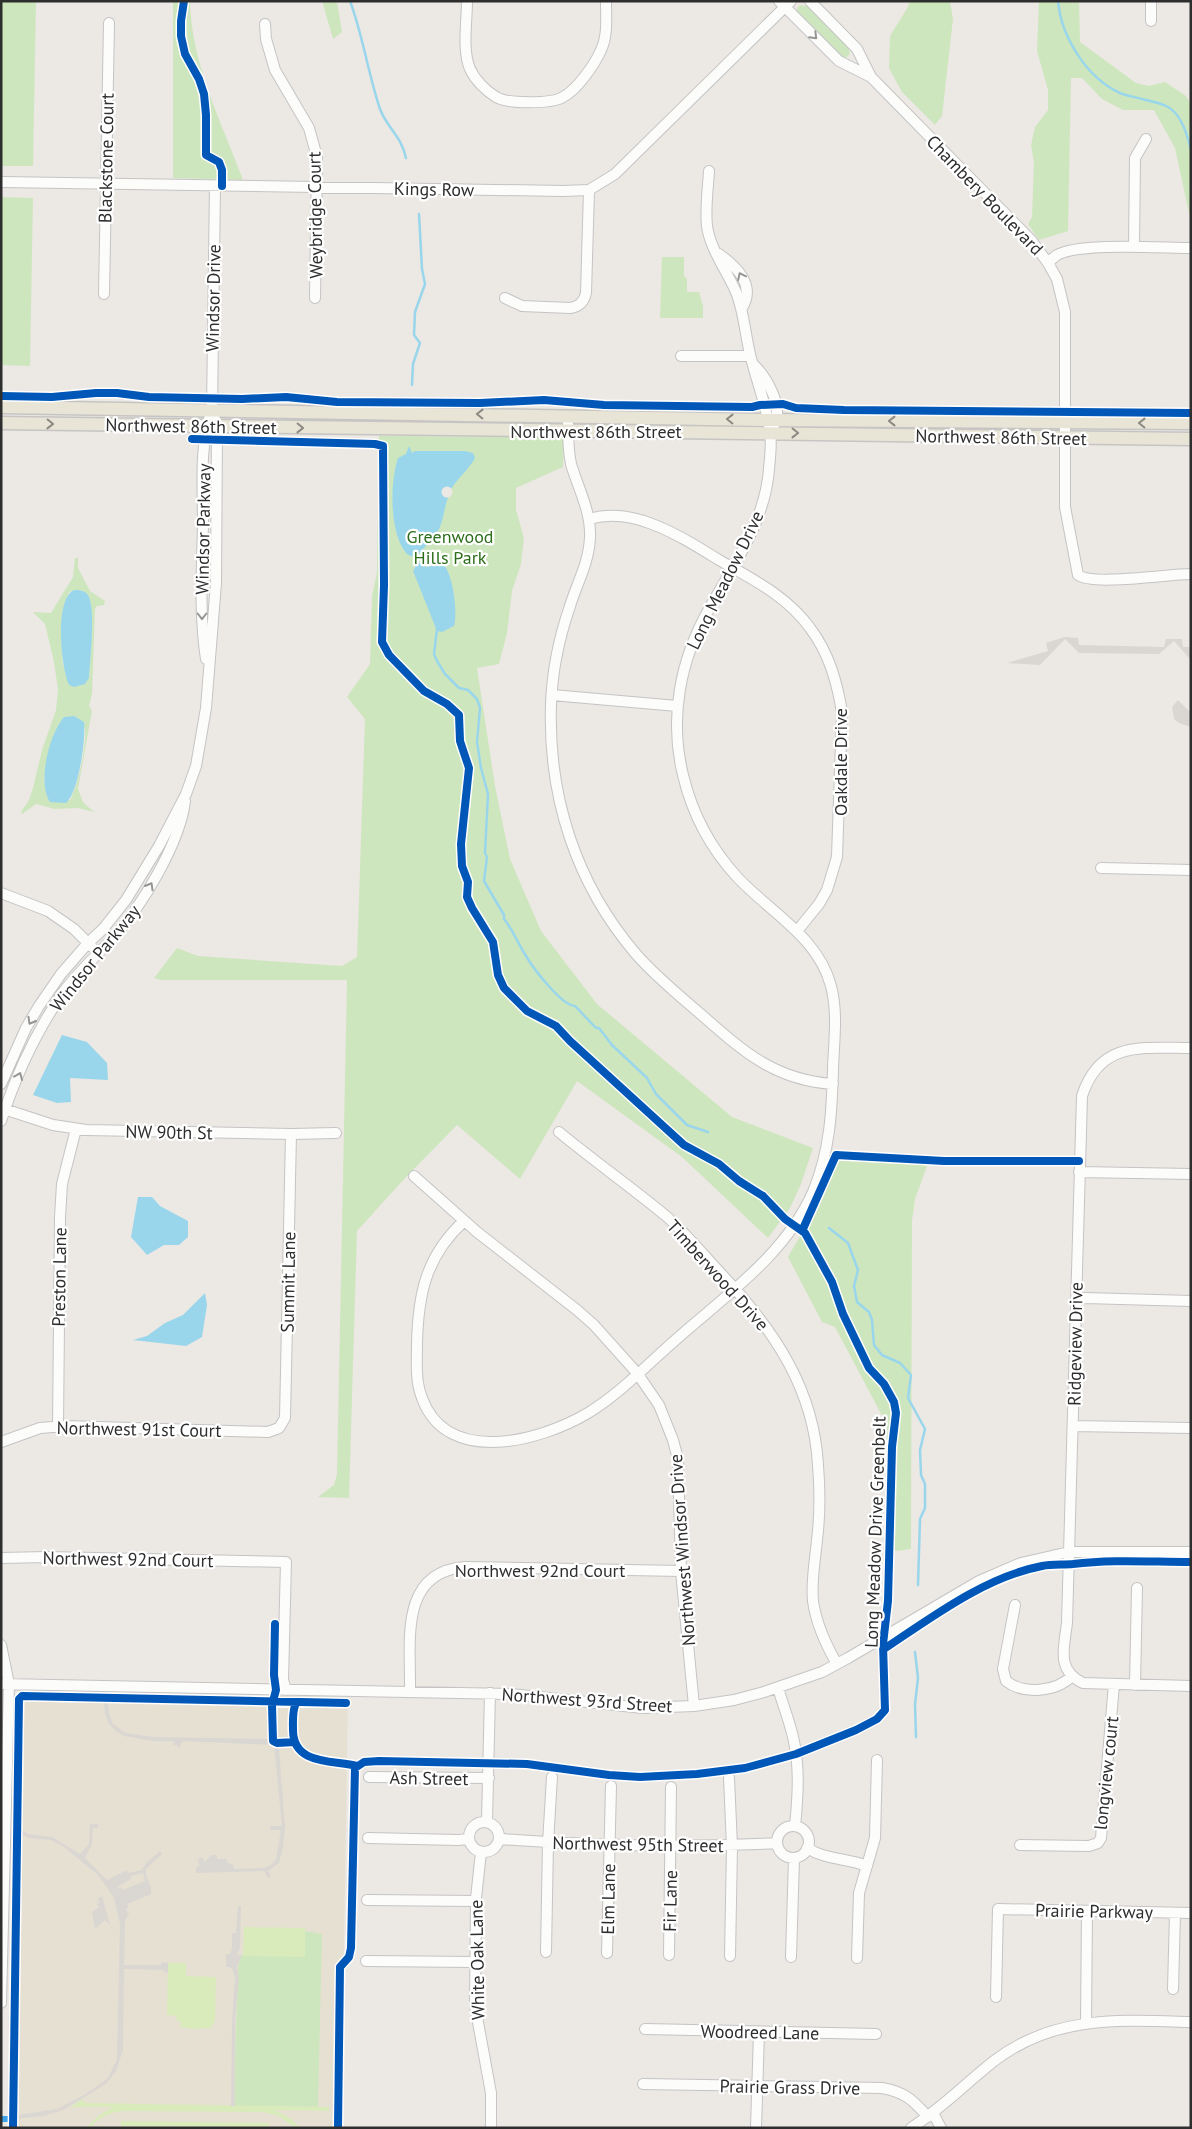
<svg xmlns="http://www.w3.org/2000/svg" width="1192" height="2129" viewBox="0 0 1192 2129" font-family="'PT Sans',sans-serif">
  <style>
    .education { fill: #e6e0d3 }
    .green { fill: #cee6be; fill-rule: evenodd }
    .pitch { fill: #d9eabb }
    .plaza { fill: #dad6d2; fill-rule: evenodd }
    .water { fill: #99d6ec }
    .pier { fill: #ece8e4 }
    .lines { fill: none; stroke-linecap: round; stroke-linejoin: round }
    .stream { stroke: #99d6ec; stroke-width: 2.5 }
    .minor-casing { stroke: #c5c4c5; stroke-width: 12 }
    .major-casing { stroke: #c6c5c4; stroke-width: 15 }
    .minor { stroke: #fcfcfb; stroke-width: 10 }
    .major { stroke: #e8e4d6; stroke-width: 12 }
    .quiet { stroke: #3ea3eb; stroke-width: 6; stroke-dasharray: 12 6; stroke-linecap: butt }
    .cycleway-casing { stroke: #fff; stroke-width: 11 }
    .cycleway { stroke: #0057b8; stroke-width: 8 }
    .oneway { stroke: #959594 }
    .oneway2 { stroke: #8b8982 }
    .labels { text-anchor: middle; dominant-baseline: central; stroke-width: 4.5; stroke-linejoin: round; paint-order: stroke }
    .street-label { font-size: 18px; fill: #2e2e2e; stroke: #fff }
    .park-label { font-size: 18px; fill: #2c6e1b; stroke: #fff }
  </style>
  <rect width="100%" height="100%" fill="#ece8e4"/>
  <!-- education -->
  <path class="education" d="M24 1692 348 1697 341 2128H8L15 1699 18 1694Z"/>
  <!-- green -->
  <path class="green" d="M1 1H36L33 166H1Z
    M173 1H190C191 63 222 123 243 180L173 178Z
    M322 1H337L342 32 333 39Z
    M909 1H950L953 19 942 116 935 125 902 92 889 68 890 36 908 7Z
    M1039 1H1079L1080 42 1136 83 1149 86 1165 82 1186 96 1191 104V222L1175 148 1154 110H1123L1102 99 1082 78H1071L1068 231 1039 240 1028 224 1032 217 1034 163 1031 145 1035 127 1048 110V90L1037 51Z
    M800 5 807 6 848 47 850 53 847 57 842 58 797 12V8Z
    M1 197 33 198 30 366 1 365Z
    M662 257H684V276L687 279V292H699L703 306V318H660Z
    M379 436 564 437 563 467 516 488V510L524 538 521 564 512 591 507 633 499 664 477 668 495 786 510 859 541 931 597 1004 732 1117 813 1148 801 1184 790 1208 768 1238 682 1157 577 1081 520 1179 457 1125 406 1177 357 1231 349 1498 318 1497 334 1485 337 1474 347 980H161L154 978 177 948 198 956 342 966 357 957 365 719 347 697 370 664 372 596 377 572Z
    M75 558H78V568L90 591 105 601 104 605 97 606 95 609 92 694 89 706 92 711 78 789 83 802 94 812 78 808 55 809 36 804 22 814 21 812 29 800 33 788 42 750 56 710 58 690 54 662 45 624 33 612 51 613 73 577ZM74 590C85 590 87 594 91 604L89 678 63 666 61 632 69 592ZM85 728C86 748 79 782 70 800L47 797 44 779 50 746Z
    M838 1155 930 1158 915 1199 912 1221 911 1549 897 1551 886 1546 887 1425 835 1327 822 1322 788 1257C808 1224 824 1191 838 1155Z
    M305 1931 322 1934 318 2107 235 2106C235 2065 235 2025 238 1985 239 1973 236 1966 242 1955L305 1956Z"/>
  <!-- pitch -->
  <path class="pitch" d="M244 1927 305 1928V1957L243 1956Z
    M168 1963H186V1976L216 1977 215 2022 212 2025V2028L193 2029 180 2027 181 2022 177 2021 176 2016 167 2015Z
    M83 2099 84 2103 329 2107V2111L275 2110 291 2119 300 2128H295L279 2116 263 2112 124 2111C110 2112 99 2117 90 2128H86L97 2117 112 2107H70Z
    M121 2121 269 2123V2128H121Z"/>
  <!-- plaza -->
  <path class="plaza" d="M1065 637 1078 638 1079 645 1164 647 1166 639H1182L1183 647H1191V660L1174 641 1159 654 1079 653 1065 639 1040 665 1007 663 1048 651 1046 643Z
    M1178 700 1191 713V727L1179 723 1174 719 1172 707Z
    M104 1700 108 1701 109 1714 113 1724 126 1733 154 1737 268 1739 269 1735 273 1737 279 1748 285 1827 283 1847 279 1863 268 1871 271 1876 268 1878 264 1871 196 1873V1868L200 1865 197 1860 202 1857 205 1862 211 1855H217V1859H227V1862L233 1865 234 1869 264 1868 270 1866 276 1859 281 1830H270V1826H282L274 1745 184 1741 181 1743V1747H177V1745H174L173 1741H153L124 1736 116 1731 109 1724 105 1714Z
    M90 1824H98V1828H93L92 1844 85 1858 107 1880 127 1870 128 1873 142 1870 146 1863 160 1851 162 1854 146 1869V1876L151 1887V1894L127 1904 129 1907 126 1909 129 1914 125 1921 124 1965H161L162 1962 168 1963V1973H165L164 1970 124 1969 123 2050 116 2071 106 2084 63 2110 44 2116 21 2118 14 2124V2118L18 2115 57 2109 86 2094 108 2078 117 2059 120 1924 114 1898 98 1875 64 1847 51 1840 30 1838 19 1834V1828L28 1834 52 1837 80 1854 89 1844ZM143 1873 145 1881 123 1890 121 1887 118 1889 117 1887 131 1879 130 1876Z
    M102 1896 110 1925 105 1920 95 1929 92 1912 99 1907 97 1904 100 1902 97 1899Z
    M238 1906H241L240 1948 237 1955H242L237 1967 239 1977 235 2020V2106H231L232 2023 235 1977 233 1970 229 1967H226V1954H230L232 1949V1933H236Z"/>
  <!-- water -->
  <path class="water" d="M409 446 412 453 415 451H465L473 453 475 458C469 469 460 476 453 486 445 499 445 514 440 527 436 538 423 547 416 558 413 557 408 555 406 553 389 532 390 482 398 458L406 454Z
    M418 562 426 567 443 564C453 573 458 613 454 626L442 632 437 631 413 571Z
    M74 590C79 590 84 590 88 595 96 608 90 661 89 678L85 684 74 687 69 685C61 668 54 599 74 590Z
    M74 716 84 722C86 738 79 792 66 803L50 802C37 783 49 734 64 717Z
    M62 1035 87 1042 107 1063 108 1080 70 1078 71 1102 57 1103 33 1095Z
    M138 1197H152L160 1206 188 1221V1237L179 1245H164L147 1255 131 1237Z
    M205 1293 207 1305 202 1337 186 1346 133 1340 147 1336 165 1323 183 1315Z"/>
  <!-- pier -->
  <path class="pier" d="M441.5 492a5.5 5.5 0 1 1 11 0a5.5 5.5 0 1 1-11 0Z"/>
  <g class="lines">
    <!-- stream -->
    <path class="stream" d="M350 1C363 36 368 73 380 109 387 128 401 135 406 158
      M1058 1C1061 37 1087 78 1120 93 1127 96 1135 97 1142 99 1151 101 1161 103 1168 107 1181 114 1188 137 1191 150
      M412 385 413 364 420 343 414 335 415 312 425 284 422 269 419 214
      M437 629 434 654 437 661 445 674 459 688 468 690 477 699 480 708 477 742 481 768 488 794 485 853 487 857 484 881 504 915V919C513 930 518 944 526 956 533 968 562 1006 575 1006L596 1028H599L612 1045 647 1078 656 1094 687 1125 708 1132
      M829 1228 848 1243 858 1270 854 1286 857 1302 869 1312 872 1320 874 1345 882 1355 900 1363 911 1375 908 1398 925 1429 920 1450 921 1475 925 1484V1508L920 1519 918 1585
      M915 1652 918 1678 915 1704 916 1737"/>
    <defs>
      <path id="minor" d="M467 1C467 22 462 50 470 69 475 80 486 91 496 97 507 104 552 104 563 97 577 90 595 64 601 50 608 36 606 17 606 1
        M779 1 839 61 871 77
        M810 1 857 49 871 77 1031 240 1048 263 1057 279 1065 312V507L1078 575C1093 586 1168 574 1191 574
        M1151 21V1
        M265 24 266 39 275 70 309 128 317 157 315 298
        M1 182 563 191 589 190 615 174 791 1
        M1134 247 1135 158 1146 139
        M719 254C737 267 756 285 742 308
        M1048 263C1051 260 1054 257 1057 255 1080 242 1162 248 1191 248
        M104 294 109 23
        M505 298 522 306 570 308C579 307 584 302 586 293L589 190
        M681 356H750
        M754 365C767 378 784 407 774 425
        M568 424C568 437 568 450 571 464 578 488 591 511 590 537 589 563 577 583 570 606 559 638 552 672 551 705 548 797 576 884 636 954 656 977 681 997 704 1017 745 1053 776 1080 833 1084
        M589 519C610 513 632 516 652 524 676 533 698 547 719 560 752 579 787 596 810 628 829 653 837 682 842 712L837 857 827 890 819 904 797 931
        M206 659C199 614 202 569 203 524 203 489 199 443 212 410L215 186
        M552 695 677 706
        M1101 868 1191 870
        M1 893 48 911 74 929 92 947
        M1191 1048C1143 1048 1100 1040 1082 1096L1067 1623C1064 1648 1056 1670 1083 1683L1191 1686
        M1 1084 26 1028 39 1006 61 974 88 943 103 929 126 900 159 846 186 794 196 766 206 708 216 583 217 426 212 410
        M1 1108 53 1125 86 1130 291 1134 336 1133
        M1 1121C15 1078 36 1032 62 994 77 973 96 956 113 938 142 906 180 843 185 801
        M559 1132C594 1161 631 1187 666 1216 688 1235 706 1258 726 1279 775 1332 814 1390 818 1465 820 1490 820 1516 817 1540 815 1561 811 1581 813 1601 816 1623 826 1645 837 1664
        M1079 1172 1191 1174
        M414 1176 477 1232 577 1310 594 1325 637 1373 659 1405 673 1440 678 1459 681 1571 694 1706
        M464 1221C426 1256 418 1294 417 1344 417 1362 415 1380 422 1398 447 1467 541 1441 588 1413 619 1394 645 1367 672 1343 723 1297 784 1257 813 1192 830 1151 832 1111 833 1068 834 1041 838 1012 831 986 818 937 771 913 738 878 711 849 692 813 683 775 669 718 680 660 709 609 734 564 765 522 769 469 770 457 772 443 770 432 767 406 756 380 750 354 745 333 744 312 736 292 727 271 710 249 707 226 705 208 708 189 709 171
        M1076 1300 1085 1298 1191 1301
        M1073 1426 1191 1428
        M58 1427 60 1217 62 1184 76 1129
        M1 1442 40 1428 65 1426 268 1432 279 1428 285 1418 291 1134
        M1 1558 46 1557 286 1562 283 1680 286 1690
        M1015 1605 1003 1669 1006 1681C1024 1695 1056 1692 1072 1676
        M1 1645 9 1684 1 2003
        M1 1684 511 1694 643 1708 694 1706 734 1700 764 1692 822 1672 848 1658 979 1581 1021 1563 1069 1552H1191
        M1135 1685 1137 1588
        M778 1688C783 1705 789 1720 793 1737 800 1766 798 1796 795 1826
        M410 1692C411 1643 398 1572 465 1567L681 1571
        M369 1777 489 1778
        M729 1778 732 1846 730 1956
        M469 1837a15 15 0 1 1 30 0a15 15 0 1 1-30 0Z
        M487 1822 490 1693
        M777 1842a16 16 0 1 1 32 0a16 16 0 1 1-32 0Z
        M368 1838 458 1840 469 1839
        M500 1839C593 1846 684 1848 777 1843
        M1020 1845 1089 1846 1098 1843 1101 1838 1114 1684
        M807 1848C826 1860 847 1858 867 1866
        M481 1852 476 1898 475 2006 491 2093V2128
        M367 1900 476 1901
        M546 1952 548 1843 552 1777
        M607 1953 611 1786
        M669 1955 671 1787
        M791 1957 794 1858
        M857 1958 859 1893 875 1838 877 1760
        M366 1961 475 1962
        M1173 1989 1175 1913
        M996 1997 998 1909 1191 1913
        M1086 2023 1087 1911
        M645 2029 876 2034
        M643 2084 882 2088C905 2092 913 2100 928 2117
        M933 2113 941 2128
        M756 2128 759 2032
        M911 2128C941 2109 966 2083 994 2061 1054 2015 1120 2020 1191 2022"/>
      <path id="major" d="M1 407 766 420 1191 423
        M1 423 1191 439"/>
    </defs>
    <!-- minor casing -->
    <use href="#minor" class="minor-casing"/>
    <!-- major casing -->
    <use href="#major" class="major-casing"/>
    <!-- minor -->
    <use href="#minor" class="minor"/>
    <!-- major -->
    <use href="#major" class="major"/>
    <!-- quiet -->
    <path class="quiet" d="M1 2119H12"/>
    <defs>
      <path id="cycleway" d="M184 1 181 21V36L185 54 199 79 204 94 206 115V155L219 162 222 170V186
        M1 396 52 397 96 393H117L149 397 242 399 286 397 337 402 480 403 544 400 604 405 752 407 760 405 783 404 796 408 844 410 1191 413
        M192 439 375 444 383 446 384 585 382 642 389 655 424 691 447 704 459 715 460 741 469 768 461 844 462 866 468 882 467 897 472 908 493 942 498 975 504 988 527 1011 556 1026 570 1041 684 1145 719 1164 739 1181 763 1196 785 1219 805 1233 832 1282 843 1314 869 1368 884 1384 894 1402 896 1413 892 1447 888 1601 883 1644 885 1710 877 1719 856 1730 796 1754 745 1768 697 1774 640 1777 609 1775 527 1764 379 1761 364 1762 355 1768 351 1948 349 1957 340 1967 338 2128
        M802 1231 836 1155 944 1161H1079
        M275 1624 274 1675 276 1690 272 1705 273 1741 277 1743 295 1742
        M884 1649C932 1617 985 1577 1042 1566 1052 1564 1063 1565 1073 1564 1112 1559 1151 1562 1191 1562
        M296 1703C292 1711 293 1721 293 1730 293 1765 332 1760 357 1766
        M13 2128 19 1699 22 1696 346 1703"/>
    </defs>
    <!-- cycleway casing -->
    <use href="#cycleway" class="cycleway-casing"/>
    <!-- cycleway -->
    <use href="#cycleway" class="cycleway"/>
  </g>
  <!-- one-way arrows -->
  <defs><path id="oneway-chevron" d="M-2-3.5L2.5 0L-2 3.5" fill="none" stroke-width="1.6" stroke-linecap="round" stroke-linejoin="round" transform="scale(1.25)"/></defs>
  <g class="oneway">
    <use href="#oneway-chevron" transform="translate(814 36) rotate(45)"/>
    <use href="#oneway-chevron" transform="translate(741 276) rotate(-116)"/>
    <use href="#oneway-chevron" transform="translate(202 616) rotate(90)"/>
    <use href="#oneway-chevron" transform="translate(150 886) rotate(-60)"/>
    <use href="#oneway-chevron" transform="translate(31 1021) rotate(120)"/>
    <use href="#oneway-chevron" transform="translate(19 1076) rotate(-67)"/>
  </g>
  <g class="oneway2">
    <use href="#oneway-chevron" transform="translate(480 414) rotate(-179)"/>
    <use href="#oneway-chevron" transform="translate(730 419) rotate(-179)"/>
    <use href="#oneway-chevron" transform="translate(892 421) rotate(-180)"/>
    <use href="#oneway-chevron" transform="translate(1142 423) rotate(-179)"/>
    <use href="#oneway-chevron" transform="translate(50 424) rotate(1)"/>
    <use href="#oneway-chevron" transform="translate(300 428) rotate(1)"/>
    <use href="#oneway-chevron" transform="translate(795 433) rotate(1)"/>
  </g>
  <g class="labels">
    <!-- street labels -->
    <g class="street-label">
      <text transform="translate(106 158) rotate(-89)">Blackstone Court</text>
      <text transform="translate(434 189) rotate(1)">Kings Row</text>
      <text transform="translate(985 195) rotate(46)">Chambery Boulevard</text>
      <text transform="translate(315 215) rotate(-91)">Weybridge Court</text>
      <text transform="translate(213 298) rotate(-89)">Windsor Drive</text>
      <text transform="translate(191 426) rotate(1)">Northwest 86th Street</text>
      <text x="596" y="431">Northwest 86th Street</text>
      <text transform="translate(1001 437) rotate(1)">Northwest 86th Street</text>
      <text transform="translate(203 529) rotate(-89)">Windsor Parkway</text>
      <text transform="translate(725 580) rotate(-64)">Long Meadow Drive</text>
      <text transform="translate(840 762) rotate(-90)">Oakdale Drive</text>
      <text transform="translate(95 958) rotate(-51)">Windsor Parkway</text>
      <text transform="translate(169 1132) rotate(1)">NW 90th St</text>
      <text transform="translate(718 1275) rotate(48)">Timberwood Drive</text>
      <text transform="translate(59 1277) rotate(-89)">Preston Lane</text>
      <text transform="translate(288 1282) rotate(-89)">Summit Lane</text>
      <text transform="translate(1075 1344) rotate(-89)">Ridgeview Drive</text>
      <text transform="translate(139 1429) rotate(1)">Northwest 91st Court</text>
      <text transform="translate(875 1532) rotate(-88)">Long Meadow Drive Greenbelt</text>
      <text transform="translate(682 1550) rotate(-94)">Northwest Windsor Drive</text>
      <text transform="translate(128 1559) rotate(1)">Northwest 92nd Court</text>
      <text x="540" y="1570">Northwest 92nd Court</text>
      <text transform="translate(587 1700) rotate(4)">Northwest 93rd Street</text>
      <text transform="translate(1106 1773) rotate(-84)">longview court</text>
      <text transform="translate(429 1778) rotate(1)">Ash Street</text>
      <text transform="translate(638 1844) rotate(1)">Northwest 95th Street</text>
      <text transform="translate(608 1899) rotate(-89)">Elm Lane</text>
      <text transform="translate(670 1901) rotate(-89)">Fir Lane</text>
      <text transform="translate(1094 1911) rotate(1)">Prairie Parkway</text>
      <text transform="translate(477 1960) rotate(-91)">White Oak Lane</text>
      <text transform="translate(760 2032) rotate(1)">Woodreed Lane</text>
      <text transform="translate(790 2087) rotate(1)">Prairie Grass Drive</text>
    </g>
    <!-- park labels -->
    <g class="park-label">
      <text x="450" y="536">Greenwood<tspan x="450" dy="21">Hills Park</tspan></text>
    </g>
  </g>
  <!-- border -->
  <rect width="1192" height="2129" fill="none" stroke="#2e2e2e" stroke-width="5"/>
</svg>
